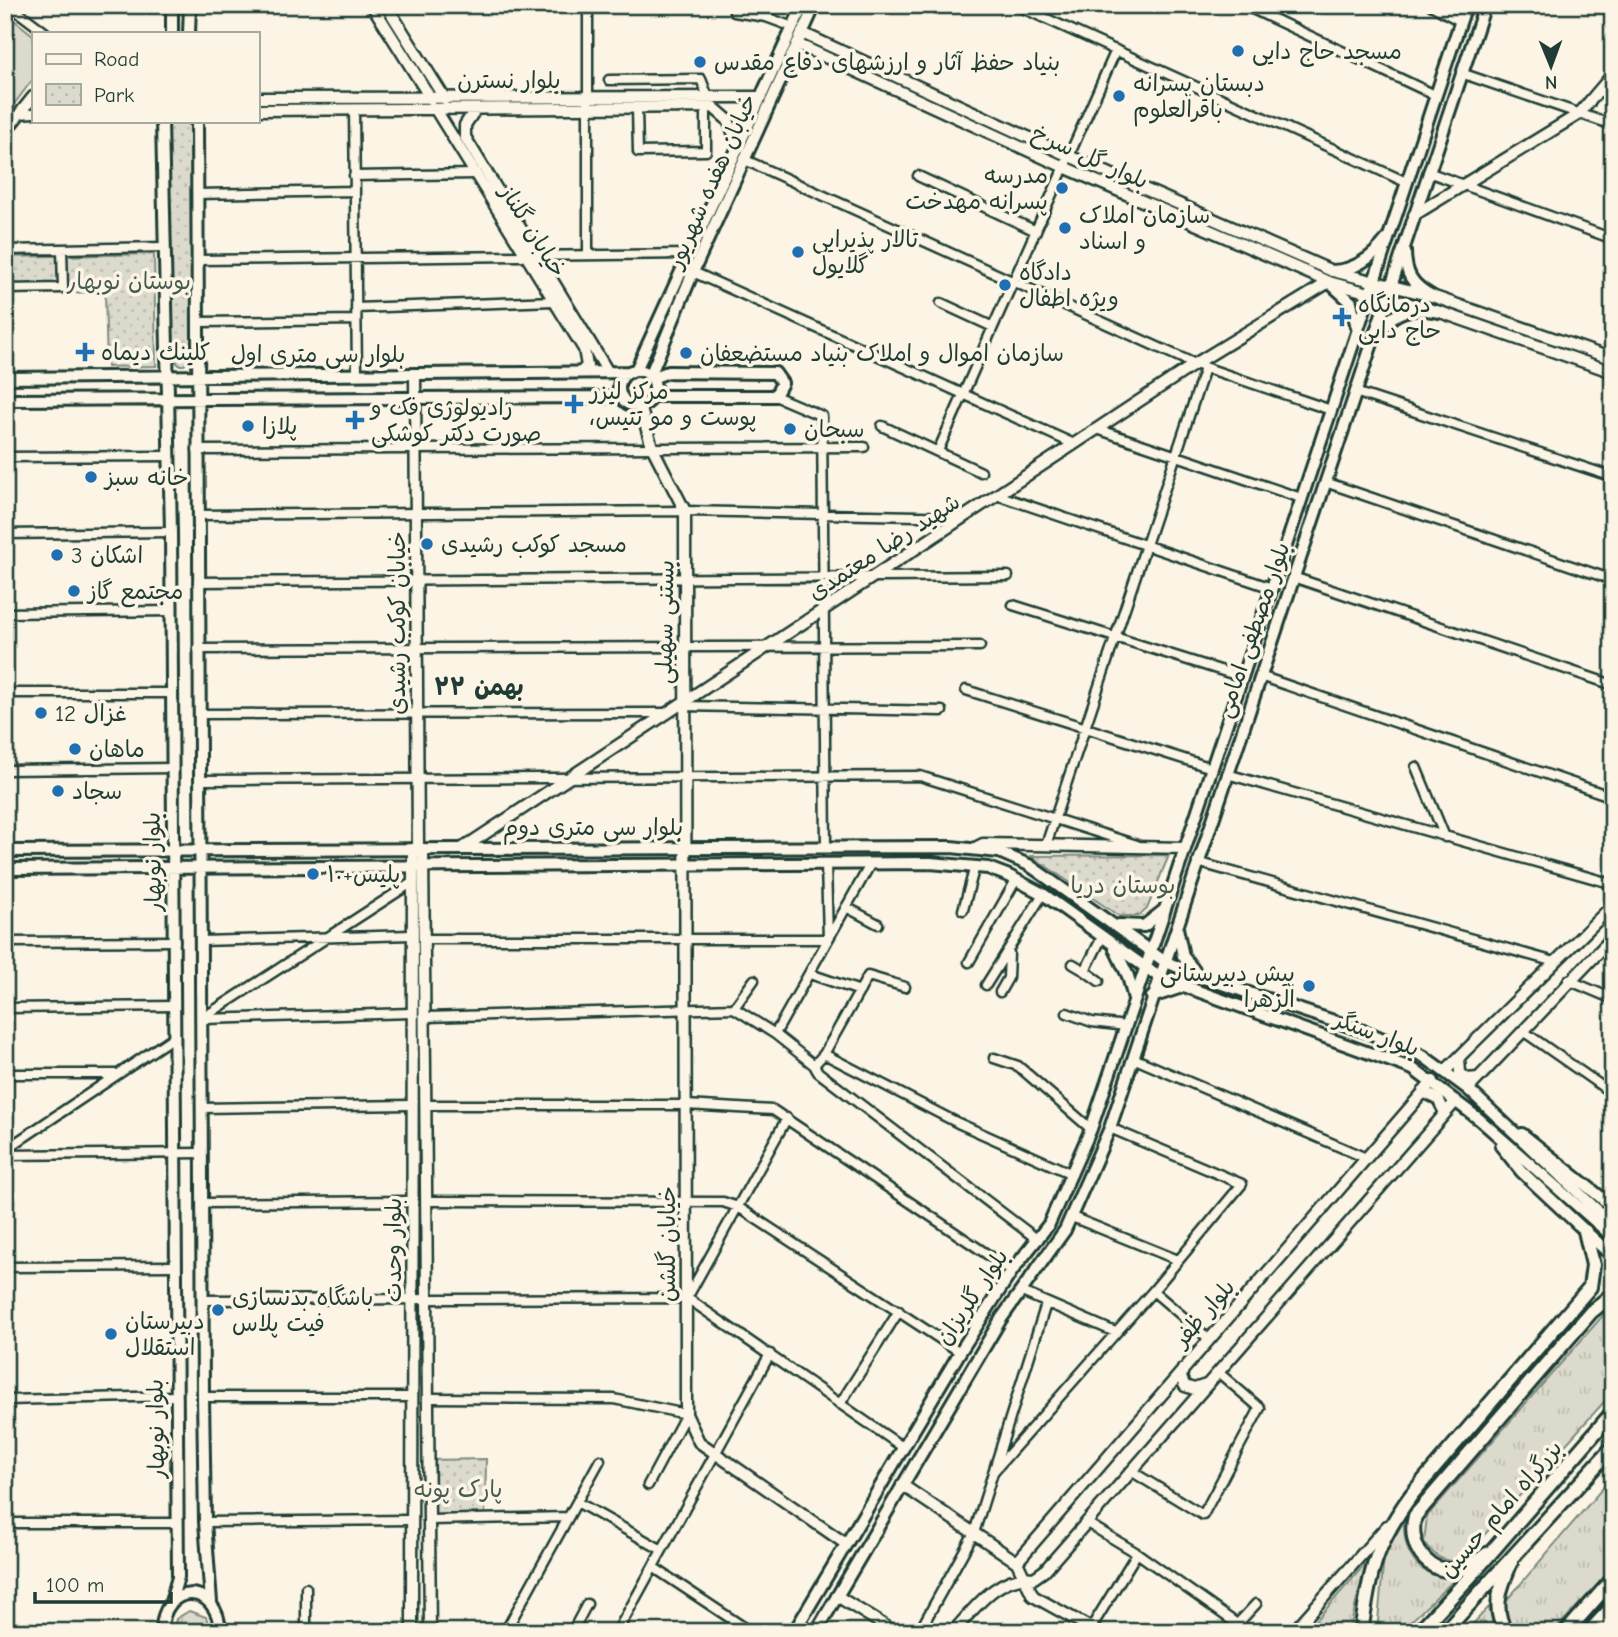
<svg xmlns="http://www.w3.org/2000/svg" width="1618" height="1637" viewBox="0 0 1618 1637" font-family="'Comic Neue','Playpen Sans Arabic',sans-serif">
  <style>
    .grass { fill: url(#grass-tufts); stroke: #7e8c80; stroke-width: 2 }
    .park { fill: url(#park-dots); stroke: #7e8c80; stroke-width: 2 }
    .garden { fill: #dcdacc; stroke: #7e8c80; stroke-width: 2 }
    .lines { fill: none; stroke-linecap: round; stroke-linejoin: round }
    .minor-casing { stroke: #1f3d34; stroke-width: 13 }
    .tertiary-casing { stroke: #1f3d34; stroke-width: 15 }
    .secondary-casing { stroke: #1f3d34; stroke-width: 16 }
    .primary-casing { stroke: #1f3d34; stroke-width: 18 }
    .trunk-casing { stroke: #1f3d34; stroke-width: 18 }
    .minor { stroke: #fcf5e5; stroke-width: 8 }
    .tertiary { stroke: #fcf5e5; stroke-width: 10 }
    .secondary { stroke: #fcf5e5; stroke-width: 10 }
    .primary { stroke: #fcf5e5; stroke-width: 12 }
    .trunk { stroke: #fcf5e5; stroke-width: 12 }
    .poi-dot { fill: #1f6fb2; stroke: #fcf5e5; stroke-width: 2.5 }
    .labels { text-anchor: middle; dominant-baseline: central; stroke-width: 7; stroke-linejoin: round; paint-order: stroke }
    .poi-label { font-size: 23px; fill: #1f3d34; stroke: #fcf5e5; text-anchor: start }
    .street-label { font-size: 23px; fill: #1f3d34; stroke: #fcf5e5 }
    .park-label { font-size: 23px; fill: #455c52; stroke: #fcf5e5 }
    .neighbourhood-label { font-size: 24px; font-weight: bold; fill: #1f3d34; stroke: #fcf5e5 }
  </style>
  <defs>
    <pattern id="grass-tufts" width="24" height="20" patternUnits="userSpaceOnUse" patternTransform="scale(1.75)"><rect width="24" height="20" fill="#dcdacc"/><path d="M3 7l-1-3M5 7V3M7 7l1-3M15 17l-1-3M17 17v-4M19 17l1-3" fill="none" stroke="#bcbcb0"/></pattern>
    <pattern id="park-dots" width="8" height="8" patternUnits="userSpaceOnUse" patternTransform="scale(1.75)"><rect width="8" height="8" fill="#dcdacc"/><path d="M2 2h.1M6 6h.1" fill="none" stroke="#bcbcb0" stroke-width="1.8" stroke-linecap="round"/></pattern>
  </defs>
  <rect width="100%" height="100%" fill="#fcf5e5"/>
  <filter id="ink" filterUnits="userSpaceOnUse"><feTurbulence type="fractalNoise" baseFrequency=".0143" numOctaves="2"/><feDisplacementMap in="SourceGraphic" scale="14" xChannelSelector="R" yChannelSelector="G"/><feConvolveMatrix kernelMatrix="1 2 1 2 8 2 1 2 1" color-interpolation-filters="sRGB"/></filter>
  <g filter="url(#ink)">
    <!-- grass -->
    <path class="grass" d="M1613 1304V1392L1467 1554C1451 1569 1434 1557 1424 1542L1427 1516Z
      M1613 1476V1568L1553 1632 1518 1631 1507 1618 1506 1601Z
      M1404 1520C1403 1556 1418 1578 1456 1578L1400 1632H1377L1384 1556Z
      M1366 1563 1349 1632H1306Z
      M1489 1607 1495 1632H1465Z
      M189 1611 206 1617 211 1632H173L176 1619Z"/>
    <!-- park -->
    <path class="park" d="M170 121H186L190 126 195 357 184 365H179L173 358 167 126Z
      M154 254 156 366 107 367 105 292 5 294V257Z
      M1169 855 1147 909 1139 916H1119L1031 856Z
      M486 1459 485 1519 430 1520 429 1460Z"/>
    <!-- garden -->
    <path class="garden" d="M5 13 33 35V79L5 116Z"/>
    <g class="lines">
      <defs>
        <path id="minor" d="M9 5 46 33
          M1016 5 1406 182
          M1244 5 1435 95
          M1431 5 1460 21
          M1596 5 1613 11
          M734 12 766 17 793 27
          M1041 16 1046 5
          M1461 73 1613 125
          M609 80 701 79 708 97
          M637 108 638 152 706 151V107
          M354 110 357 374
          M19 114 33 113
          M745 160 1195 364 1331 410
          M1428 172 1613 239
          M354 176 475 174
          M918 176 1036 231
          M198 194 354 191
          M5 250 165 247
          M588 254V5
          M198 260 691 254
          M693 272 1074 444
          M5 289 63 288 62 249
          M941 303 993 327
          M356 308 554 301
          M199 322 356 320
          M1355 392 1613 477
          M775 396 822 416 826 847
          M882 426 981 472
          M1097 429 1301 498
          M197 450 864 447
          M938 451 1116 50
          M5 457 170 456
          M1325 482 1613 580
          M997 495 1272 588
          M198 515 685 511 964 517
          M5 534 171 532
          M1293 577 1613 685
          M198 582 1008 576
          M1013 605 1242 677
          M5 613 172 611
          M198 649 980 646
          M1260 676 1613 797
          M966 690 1212 768
          M5 693H172
          M683 706 942 711
          M199 714 668 713
          M1416 767 1445 837
          M5 770 173 768
          M1227 774 1613 884
          M199 780 920 776 1137 845
          M1046 845 1205 368
          M1197 862 1555 962
          M846 907 878 924
          M963 910 975 866
          M426 939H828L826 864
          M201 941 412 935
          M5 942 175 941
          M969 962 1016 880
          M1073 964 1085 971 1102 937
          M1085 971 1099 981
          M810 974 860 991
          M1568 980 1613 999
          M986 985 1043 894
          M1000 992 1008 978 1009 953
          M5 1008 175 1006
          M734 1008 754 980
          M1067 1013 1092 1022 1126 1026
          M427 1017 734 1008 775 1034 814 1065 824 1054 868 976 905 987
          M201 1019 413 882
          M204 1019 412 1013
          M1523 1031 1613 1094
          M775 1034 871 863
          M824 1054 958 1123 1072 1174
          M994 1058 1018 1066 1091 1129
          M1133 1058 1366 1158
          M814 1065 818 1072 1038 1240
          M5 1074H118
          M427 1105H686L773 1110 1012 1271
          M201 1108 412 1105
          M5 1150 175 1036
          M5 1155 202 1153
          M428 1201 723 1202 738 1207 960 1352
          M202 1203 412 1201
          M1072 1217 1178 1260
          M5 1267 175 1266
          M1153 1291 1208 1338
          M1022 1292 1115 1332
          M687 1298 904 1448
          M687 1298 787 1118
          M202 1300 687 1298
          M203 1397H411
          M429 1398 614 1399 686 1414 648 1485
          M5 1400 176 1396
          M840 1404 899 1311
          M1131 1471 1203 1515 1260 1408 1218 1372
          M993 1472 1153 1291 1242 1184 1110 1128
          M577 1502 662 1550
          M430 1520 568 1517
          M205 1522 412 1520
          M5 1523H178
          M1087 1523 1137 1553 1237 1624
          M653 1567 751 1632
          M306 1588V1632
          M1091 1628 1137 1553
          M505 1632 600 1460
          M572 1632 587 1604
          M617 1632 770 1354
          M919 1632 974 1533 1046 1304
          M1230 1632 1256 1604"/>
        <path id="tertiary" d="M372 5 431 99
          M386 5 445 99
          M802 33 1069 156 1332 271 1432 296 1613 359
          M797 44 1064 167 1329 282 1440 312 1613 372
          M257 98 761 97
          M257 110 713 107 728 120 739 147
          M436 110 584 349 587 366 581 372
          M475 110 465 125V137L608 372
          M5 132 33 97
          M1414 215 1579 114 1613 74
          M415 374 418 849
          M640 406 652 447 685 511 686 1414 699 1442 846 1544
          M463 848 1195 364 1329 282
          M423 849 430 1632
          M973 849 983 844 1185 848
          M1459 1058 1460 1073 1467 1079 1478 1078
          M1445 1071 1613 905
          M1468 1089 1613 937
          M1423 1092 1438 1099 1445 1113
          M1183 1369 1181 1378 1185 1386 1194 1389 1206 1385
          M902 1485 1017 1562
          M1017 1562 1433 1081
          M1017 1562 1033 1596 1098 1632
          M837 1596 895 1632
          M412 1632 413 849
          M953 1632C974 1609 999 1573 1034 1578L1044 1571 1456 1101
          M1293 1632 1387 1526"/>
        <path id="secondary" d="M172 33V5
          M189 33 190 5
          M162 121 171 532 178 1577 171 1602
          M197 121 203 1397 205 1522 211 1602
          M1405 251C1405 274 1412 285 1432 296
          M1332 271C1354 271 1373 257 1386 240
          M1329 282 1351 302 1357 328
          M1378 331C1398 308 1411 307 1440 312
          M636 370 803 5
          M619 388a18 18 0 1 1 36 0a18 18 0 1 1-36 0Z
          M650 376 693 272 815 5
          M5 378 631 372
          M652 378 668 372 775 373 782 383 775 396H653
          M5 400 622 397
          M5 851 951 847 999 852 1029 865 1164 961 1201 977 1367 1032 1423 1056 1468 1089 1613 1225
          M5 869 930 863 988 868 1009 876 1043 894 1159 977 1413 1069 1479 1119 1613 1237
          M1119 925 1144 926 1163 911
          M1177 928 1183 956 1196 973
          M1115 949 1128 976 1134 999
          M1152 997 1182 987
          M1522 1134 1613 1207
          M1501 1146 1522 1172 1613 1257
          M162 1632C161 1582 219 1581 220 1632
          M794 1632 960 1352 1012 1271 1049 1224 1091 1129 1134 1002 1466 5
          M816 1632 1001 1319 1065 1230 1110 1128 1485 5"/>
        <path id="primary" d="M1487 1554C1481 1558 1475 1564 1468 1566 1433 1582 1406 1549 1415 1516L1591 1312 1613 1294
          M1361 1632C1371 1569 1374 1546 1412 1494L1590 1287 1593 1265 1585 1231
          M1506 1632C1491 1608 1501 1586 1511 1562
          M1566 1632 1613 1579
          M1589 1632 1613 1606"/>
        <path id="trunk" d="M1418 1632 1468 1579 1613 1412
          M1444 1632 1613 1447"/>
      </defs>
      <!-- minor casing -->
      <use href="#minor" class="minor-casing"/>
      <!-- tertiary casing -->
      <use href="#tertiary" class="tertiary-casing"/>
      <!-- secondary casing -->
      <use href="#secondary" class="secondary-casing"/>
      <!-- primary casing -->
      <use href="#primary" class="primary-casing"/>
      <!-- trunk casing -->
      <use href="#trunk" class="trunk-casing"/>
      <!-- minor -->
      <use href="#minor" class="minor"/>
      <!-- tertiary -->
      <use href="#tertiary" class="tertiary"/>
      <!-- secondary -->
      <use href="#secondary" class="secondary"/>
      <!-- primary -->
      <use href="#primary" class="primary"/>
      <!-- trunk -->
      <use href="#trunk" class="trunk"/>
    </g>
  </g>
  <!-- markers -->
  <g class="poi-dot">
    <circle cx="1238" cy="51" r="7"/>
    <circle cx="700" cy="62" r="7"/>
    <circle cx="1119" cy="96" r="7"/>
    <circle cx="1062" cy="188" r="7"/>
    <circle cx="1065" cy="228" r="7"/>
    <circle cx="798" cy="252" r="7"/>
    <circle cx="1005" cy="285" r="7"/>
    <path d="M1338.5 306.5h7v7h7v7h-7v7h-7v-7h-7v-7h7z"/>
    <path d="M81.5 341.5h7v7h7v7h-7v7h-7v-7h-7v-7h7z"/>
    <circle cx="686" cy="353" r="7"/>
    <path d="M570.5 393.5h7v7h7v7h-7v7h-7v-7h-7v-7h7z"/>
    <path d="M351.5 409.5h7v7h7v7h-7v7h-7v-7h-7v-7h7z"/>
    <circle cx="248" cy="426" r="7"/>
    <circle cx="790" cy="429" r="7"/>
    <circle cx="91" cy="477" r="7"/>
    <circle cx="427" cy="544" r="7"/>
    <circle cx="57" cy="555" r="7"/>
    <circle cx="74" cy="591" r="7"/>
    <circle cx="41" cy="713" r="7"/>
    <circle cx="75" cy="749" r="7"/>
    <circle cx="58" cy="791" r="7"/>
    <circle cx="313" cy="874" r="7"/>
    <circle cx="1309" cy="986" r="7"/>
    <circle cx="218" cy="1310" r="7"/>
    <circle cx="111" cy="1334" r="7"/>
  </g>
  <g class="labels">
    <!-- poi labels -->
    <g class="poi-label">
      <text x="1252" y="51">مسجد حاج دایی</text>
      <text x="714" y="62">بنیاد حفظ آثار و ارزشهای دفاع مقدس</text>
      <text x="1133" y="83">دبستان پسرانه<tspan x="1133" dy="26">باقرالعلوم</tspan></text>
      <text x="1048" y="175" text-anchor="end">مدرسه<tspan x="1048" dy="26">پسرانه مهدخت</tspan></text>
      <text x="1079" y="215">سازمان املاک<tspan x="1079" dy="26">و اسناد</tspan></text>
      <text x="812" y="239">تالار پذیرایی<tspan x="812" dy="26">گلایول</tspan></text>
      <text x="1019" y="272">دادگاه<tspan x="1019" dy="26">ویژه اطفال</tspan></text>
      <text x="1358" y="304">درمانگاه<tspan x="1358" dy="26">حاج دایی</tspan></text>
      <text x="101" y="352">كلينك ديماه</text>
      <text x="700" y="353">سازمان اموال و املاک بنیاد مستضعفان</text>
      <text x="590" y="391">مرکز لیزر<tspan x="590" dy="26">،پوست و مو تتیس</tspan></text>
      <text x="371" y="407">رادیولوژی فک و<tspan x="371" dy="26">صورت دکتر کوشکی</tspan></text>
      <text x="262" y="426">پلازا</text>
      <text x="804" y="429">سبحان</text>
      <text x="105" y="477">خانه سبز</text>
      <text x="441" y="544">مسجد کوکب رشیدی</text>
      <text x="71" y="555">اشکان 3</text>
      <text x="88" y="591">مجتمع گاز</text>
      <text x="55" y="713">غزال 12</text>
      <text x="89" y="749">ماهان</text>
      <text x="72" y="791">سجاد</text>
      <text x="327" y="874">پلیس+۱۰</text>
      <text x="1295" y="973" text-anchor="end">پیش دبیرستانی<tspan x="1295" dy="26">الزهرا</tspan></text>
      <text x="232" y="1297">باشگاه بدنسازی<tspan x="232" dy="26">فیت پلاس</tspan></text>
      <text x="125" y="1321">دبیرستان<tspan x="125" dy="26">استقلال</tspan></text>
    </g>
    <!-- street labels -->
    <g class="street-label">
      <text x="509" y="80">بلوار نسترن</text>
      <text transform="translate(1090 157) rotate(24)">بلوار گل سرخ</text>
      <text transform="translate(712 181) rotate(-66)">خیابان هفده شهریور</text>
      <text transform="translate(533 231) rotate(58)">خیابان گلناز</text>
      <text x="318" y="354">بلوار سی متری اول</text>
      <text transform="translate(884 547) rotate(-33)">شهید رضا معتمدی</text>
      <text transform="translate(665 622) rotate(-89)">بستنی سهیلی</text>
      <text transform="translate(397 623) rotate(-90)">خیابان کوکب رشیدی</text>
      <text transform="translate(1253 630) rotate(-71)">بلوار مصطفی امامی</text>
      <text x="593" y="827">بلوار سی متری دوم</text>
      <text transform="translate(153 862) rotate(-91)">بلوار نوبهار</text>
      <text transform="translate(1377 1034) rotate(21)">بلوار سنگر</text>
      <text transform="translate(667 1244) rotate(-90)">خیابان گلشن</text>
      <text transform="translate(393 1250) rotate(-90)">بلوار وحدت</text>
      <text transform="translate(972 1297) rotate(-56)">بلوار گلریزان</text>
      <text transform="translate(1204 1313) rotate(-49)">بلوار ظفر</text>
      <text transform="translate(156 1429) rotate(-91)">بلوار نوبهار</text>
      <text transform="translate(1501 1509) rotate(-49)">بزرگراه امام حسین</text>
    </g>
    <!-- park labels -->
    <g class="park-label">
      <text x="129" y="281">بوستان نوبهار</text>
      <text x="1123" y="885">بوستان دریا</text>
      <text x="458" y="1489">پارک پونه</text>
    </g>
    <!-- neighbourhood labels -->
    <g class="neighbourhood-label">
      <text x="479" y="687">۲۲ بهمن</text>
    </g>
  </g>
  <!-- margin -->
  <rect width="1618" height="1637" fill="none" stroke="#fcf5e5" stroke-width="28"/>
  <rect x="14" y="14" width="1590" height="1609" fill="none" stroke="#1f3d34" stroke-width="2.5" filter="url(#ink)"/>
  <!-- legend -->
  <rect x="32" y="32" width="228" height="91" fill="#fcf5e5" stroke="#a4ab9e" stroke-width="2"/>
  <rect x="46" y="54" width="35" height="10" fill="#fcf5e5" stroke="#a4ab9e" stroke-width="2"/>
  <text x="94" y="66" font-size="21" fill="#1f3d34">Road</text>
  <rect x="46" y="84" width="35" height="21" fill="url(#park-dots)" stroke="#a4ab9e" stroke-width="2"/>
  <text x="94" y="102" font-size="21" fill="#1f3d34">Park</text>
  <!-- north arrow -->
  <g transform="translate(1551 66) rotate(179)" stroke="#fcf5e5" stroke-width="5" paint-order="stroke">
  <path d="M0-5L12 26L0 18L-12 26Z" fill="#1f3d34"/>
  <text y="-10" font-size="19" font-weight="bold" text-anchor="middle" fill="#1f3d34">N</text>
  </g>
  <!-- scale -->
  <path d="M35 1592v10h136v-10" fill="none" stroke="#1f3d34" stroke-width="3.5"/>
  <text x="46" y="1592" font-size="21" fill="#1f3d34" stroke="#fcf5e5" stroke-width="5" paint-order="stroke">100 m</text>
</svg>
